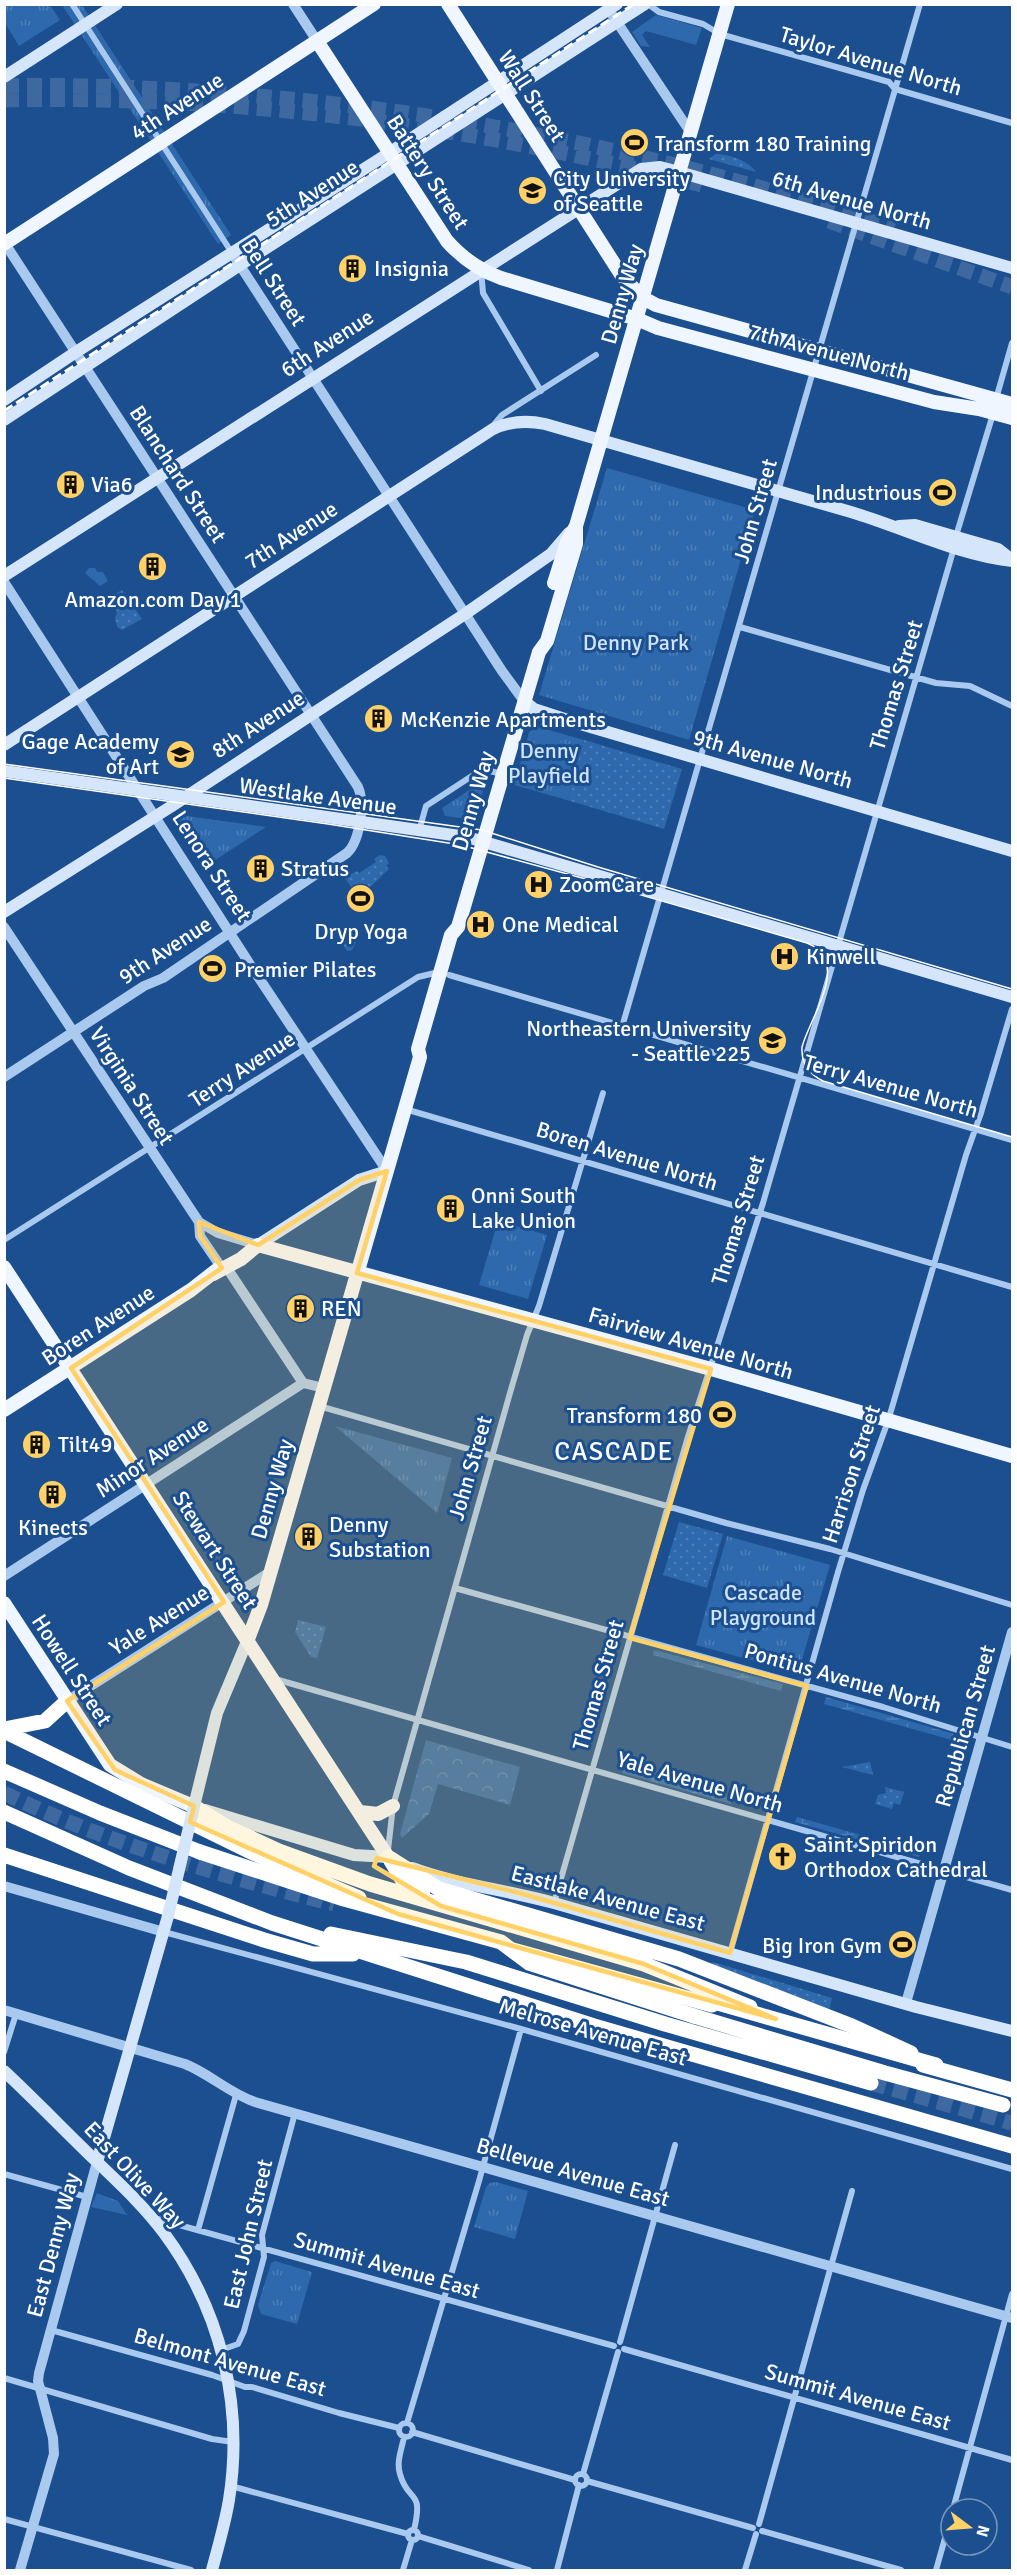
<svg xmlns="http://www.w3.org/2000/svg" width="1017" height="2575" viewBox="0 0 1017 2575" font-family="Signika,sans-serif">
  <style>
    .grass { fill: url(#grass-dots) }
    .forest { fill: url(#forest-crowns) }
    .wetland { fill: url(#wetland-marsh) }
    .park { fill: url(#park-tufts) }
    .pitch { fill: #2e69ad }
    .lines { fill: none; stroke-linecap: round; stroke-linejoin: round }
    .motorway-tunnel { stroke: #3d69a0; stroke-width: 15; stroke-dasharray: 15 8; stroke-linecap: butt }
    .minor { stroke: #a9c9ee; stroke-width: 6 }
    .tertiary { stroke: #a9c9ee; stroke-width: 10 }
    .secondary { stroke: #d6e6fa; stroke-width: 12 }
    .primary { stroke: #f0f6ff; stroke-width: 14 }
    .motorway { stroke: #fff; stroke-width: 15 }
    .tram { stroke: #fff; stroke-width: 1.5 }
    .rail { stroke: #fff; stroke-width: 3; stroke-dasharray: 10 4.5; stroke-linecap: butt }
    .secondary-bridge { stroke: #d6e6fa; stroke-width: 12 }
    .motorway-bridge { stroke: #fff; stroke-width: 15 }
    .marked { fill: #ffd166; fill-opacity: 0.2; stroke: #ffd166; stroke-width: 4.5; stroke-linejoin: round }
    .labels { text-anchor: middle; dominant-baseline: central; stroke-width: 6; stroke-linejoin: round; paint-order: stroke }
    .street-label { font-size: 22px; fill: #fff; stroke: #1b4f8f }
    .poi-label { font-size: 22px; fill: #fff; stroke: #1b4f8f; text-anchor: start }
    .park-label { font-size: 22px; fill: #cfe3fa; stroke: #1b4f8f }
    .quarter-label { font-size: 26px; letter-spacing: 1.5px; fill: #fff; stroke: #1b4f8f }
  </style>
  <defs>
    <pattern id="grass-dots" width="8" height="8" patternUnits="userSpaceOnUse" patternTransform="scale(1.5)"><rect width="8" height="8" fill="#2e69ad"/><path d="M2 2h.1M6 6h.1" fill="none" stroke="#4d80b9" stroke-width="1.8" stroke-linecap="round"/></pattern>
    <pattern id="forest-crowns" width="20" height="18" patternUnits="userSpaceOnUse" patternTransform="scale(1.5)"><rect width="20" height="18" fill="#2e69ad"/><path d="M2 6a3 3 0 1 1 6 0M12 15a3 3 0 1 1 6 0" fill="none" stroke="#4d80b9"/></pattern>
    <pattern id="wetland-marsh" width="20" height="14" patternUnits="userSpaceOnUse" patternTransform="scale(1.5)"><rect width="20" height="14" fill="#2e69ad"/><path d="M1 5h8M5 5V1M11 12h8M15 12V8" fill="none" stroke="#4d80b9"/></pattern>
    <pattern id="park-tufts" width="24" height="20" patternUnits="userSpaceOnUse" patternTransform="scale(1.5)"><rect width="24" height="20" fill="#2e69ad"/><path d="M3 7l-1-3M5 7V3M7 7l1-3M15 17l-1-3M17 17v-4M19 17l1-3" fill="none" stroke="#4d80b9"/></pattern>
  </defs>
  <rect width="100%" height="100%" fill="#1b4f8f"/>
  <!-- grass -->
  <path class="grass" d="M716 154C729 154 749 161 756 172L709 159Z
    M122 590 142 619 122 630 117 627 115 617 117 613 110 597Z
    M584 740 682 769 664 829 567 800Z
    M380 855 385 856 389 863 386 866 389 869 351 905 345 897 351 893 352 888 344 877 357 871 359 873 376 862 374 859Z
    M354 933 358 938 352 950 347 951 341 942Z
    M679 1522 723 1534 707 1588 663 1575Z
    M298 1620 326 1627 317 1658 311 1657 295 1632Z
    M870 1762 873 1775 842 1767Z
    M885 1787 904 1792 900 1805 894 1803 892 1809 875 1804 878 1795 886 1793Z
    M713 1962 832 1998 829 2011 711 1965Z"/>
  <!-- forest -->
  <path class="forest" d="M426 1740 520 1767 510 1805 438 1784 429 1814 402 1838 400 1834Z"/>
  <!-- wetland -->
  <path class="wetland" d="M654 1650 783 1684 781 1691 653 1655Z
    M826 1697 954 1734 952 1740 824 1704Z
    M624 1768 732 1799 731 1804 622 1773Z
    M797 1817 921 1852 919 1857 795 1822Z"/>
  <!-- park -->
  <path class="park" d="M5 4 50 5 60 20 19 46 5 23Z
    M62 5H82L231 235 218 244Z
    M656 15 702 28 696 45 646 31 642 35 650 47 641 46 632 32Z
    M607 468 755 510 689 740 539 695Z
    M89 568H95L97 572H103L108 581 100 586 85 573Z
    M538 727 584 740 567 800 514 785 529 732Z
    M486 779 476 820 445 816 442 808Z
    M179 815 266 827 206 866 175 817Z
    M498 1221 547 1235 528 1299 479 1285Z
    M335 1426 452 1458 437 1514V1513Z
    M727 1536 830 1565 798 1673 696 1645Z
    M496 2182 528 2191 515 2239 474 2227 486 2187 490 2183Z
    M97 2193 118 2201 127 2215 91 2207Z
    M275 2261 312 2272 297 2324 261 2314 258 2305 271 2263Z"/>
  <!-- pitch -->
  <path class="pitch" d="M663 18 700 29 696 43 659 32Z
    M563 741 575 761 535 785 523 766Z
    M795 1626 810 1630 802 1655 788 1651Z"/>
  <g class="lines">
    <!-- motorway-tunnel -->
    <path class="motorway-tunnel" d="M4 86C85 84 166 88 245 95 467 113 684 158 894 229
      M4 100C196 96 390 116 577 156 620 165 663 174 705 186
      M829 221 1012 287
      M4 1793C109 1844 221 1876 334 1904
      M871 2083 1012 2123"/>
    <!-- minor -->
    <path class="minor" d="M72 4 232 253
      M648 4 659 12 703 24 720 34 889 82 895 89 1012 123
      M481 270 483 293 541 391
      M996 399 1012 343
      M492 427 502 415 596 355
      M956 536 993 414
      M740 627 936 683 970 686 1012 706
      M419 831 426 806 478 772 486 770 502 774
      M449 975 1012 1140
      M622 1027 920 4
      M405 1109 1012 1287
      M4 1240 418 977 439 972
      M319 1406 726 1523 830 1549 1012 1605
      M455 1588 883 1707 1012 1747
      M275 1679 1012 1890
      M388 1850 393 1806 510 1393 527 1335 539 1306 603 1093
      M554 1903 687 1440 763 1203 954 548
      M164 1932 521 2029 1012 2169
      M730 1953 838 1572 863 1490 888 1421 966 1155 981 1113 1012 1009
      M4 2052 16 2014
      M4 2174 87 2197
      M154 2218 614 2346
      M198 2230 236 2095
      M51 2330 212 2375 245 2387H252L339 2413 399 2428
      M620 2342 675 2145
      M624 2349 1012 2460
      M221 2350 238 2344 244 2331 264 2257 262 2235 295 2113
      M4 2378 212 2439 233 2442
      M407 2423 479 2181 521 2029
      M399 2430a7 7 0 1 1 14 0a7 7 0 1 1-14 0Z
      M412 2432 575 2480
      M404 2437C402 2448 396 2462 400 2474 408 2504 424 2487 414 2530
      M575 2480a6 6 0 1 1 12 0a6 6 0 1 1-12 0Z
      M583 2474 618 2352
      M587 2481 753 2528
      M231 2486 408 2534
      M953 2509 1012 2294
      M4 2519 191 2570
      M759 2524 852 2191
      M408 2535a5 5 0 1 1 10 0a5 5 0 1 1-10 0Z
      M762 2531 901 2570
      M418 2536 529 2570
      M403 2570 412 2540
      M557 2570 579 2485
      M745 2570 756 2534
      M936 2570 951 2517"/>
    <!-- tertiary -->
    <path class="tertiary" d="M293 4 317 41
      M609 10 691 133
      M4 242 358 787C365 803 360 841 347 853L163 978 144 986 4 1077
      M232 253 502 671 524 701
      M4 582 251 966 387 1171
      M4 927 199 1222 200 1236 221 1267
      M199 1222 218 1233 258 1245
      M227 1268 303 1383
      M4 1576 303 1383 324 1388
      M67 1701 270 1572
      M4 1886 164 1932
      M906 2003 1012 1632
      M4 2010 185 2064C210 2074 229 2093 255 2102L1012 2318
      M20 2570 54 2454 53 2438 38 2381 39 2373 97 2162"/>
    <!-- secondary -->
    <path class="secondary" d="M4 77 117 4
      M4 400 76 352 378 160 617 4
      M4 420 240 265 645 4
      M899 526 915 525 998 549 1012 560
      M4 576 641 169 660 167 679 172 1012 268
      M524 701 534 709 577 723 1012 851
      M4 745 493 429C510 421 526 420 545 424L851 512C904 528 958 555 1012 561
      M4 771 467 837 1012 997
      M4 912 175 804 465 614 551 554 569 533
      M258 1245 359 1180 387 1171
      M195 1802 217 1713 248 1639
      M205 1810 354 1855 388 1857 394 1859
      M412 1868C458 1885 507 1890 554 1903L916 2007 1012 2031
      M4 2071C35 2100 65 2131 95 2160 119 2183 144 2206 164 2233 221 2310 244 2405 229 2500 225 2524 218 2547 212 2570
      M97 2162 168 1916"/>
    <!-- primary -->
    <path class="primary" d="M448 4 622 276 643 298 656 305 1012 404
      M317 41 447 241C462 258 479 270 501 278L637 319 658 328 934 402 979 409 1012 418
      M4 244 374 4
      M554 583 567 542 576 526 728 4
      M4 1267 388 1857
      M213 1274 241 1259 258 1245 711 1369 1012 1456
      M4 1410 191 1290 218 1269
      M4 1603 110 1765 141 1784 193 1806
      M248 1639 261 1605 420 1057 418 1049 451 935 458 927 539 652 547 641 576 544V526
      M360 1812 378 1814 393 1806"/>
    <!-- motorway -->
    <path class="motorway" d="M4 1729 45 1721 67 1701
      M4 1731 251 1852 359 1898
      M4 1771 100 1813 200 1852
      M193 1806 227 1827 279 1851 370 1884 644 1964 750 2007
      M4 1812 129 1868 272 1923 594 2026 1012 2146
      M4 1855 264 1940 313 1954H353
      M388 1857 439 1889 679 1959 852 2026 911 2053
      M391 1861 403 1881 423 1895
      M331 1934 466 1962 665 2024 871 2083
      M513 1950 712 2005
      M694 2016 885 2073 1003 2105
      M923 2065 1012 2090"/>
    <!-- tram -->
    <path class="tram" d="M4 764 482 830 598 867 1012 989
      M4 778 328 824 461 845 593 881 807 943C852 961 810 1017 802 1047 801 1063 809 1074 823 1081L1012 1137"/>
    <!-- rail -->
    <path class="rail" d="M4 411 634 4"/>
    <!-- secondary-bridge -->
    <path class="secondary-bridge" d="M168 1916 195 1802"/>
    <!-- motorway-bridge -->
    <path class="motorway-bridge" d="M200 1852 344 1899 501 1942 529 1963 694 2016
      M700 1998 936 2065"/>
  </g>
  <!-- marked area -->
  <path class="marked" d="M387 1171 357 1273 711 1369 630 1638 807 1686 730 1953 519 1893 377 1858 374 1866 441 1906 644 1964 776 2019 398 1914 190 1822 194 1806 115 1770 67 1701 224 1602 71 1368 222 1268 200 1236 199 1222 258 1245 359 1180Z"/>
  <!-- icons -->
  <defs>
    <symbol id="stadium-disc" viewBox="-11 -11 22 22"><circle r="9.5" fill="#ffd166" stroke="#1b4f8f"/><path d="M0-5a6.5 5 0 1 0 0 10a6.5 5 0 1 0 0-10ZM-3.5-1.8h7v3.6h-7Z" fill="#111"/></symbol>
    <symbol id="university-disc" viewBox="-11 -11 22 22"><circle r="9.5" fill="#ffd166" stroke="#1b4f8f"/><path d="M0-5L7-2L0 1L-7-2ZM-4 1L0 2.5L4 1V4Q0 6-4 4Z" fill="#111"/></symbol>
    <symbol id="building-disc" viewBox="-11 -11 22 22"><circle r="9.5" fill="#ffd166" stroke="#1b4f8f"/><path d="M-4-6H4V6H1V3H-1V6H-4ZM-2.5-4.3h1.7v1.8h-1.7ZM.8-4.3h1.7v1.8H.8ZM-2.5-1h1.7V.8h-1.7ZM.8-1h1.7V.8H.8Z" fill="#111"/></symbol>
    <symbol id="school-disc" viewBox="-11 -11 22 22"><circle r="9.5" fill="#ffd166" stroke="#1b4f8f"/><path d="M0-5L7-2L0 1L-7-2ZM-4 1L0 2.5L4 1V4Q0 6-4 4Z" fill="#111"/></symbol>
    <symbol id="hospital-disc" viewBox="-11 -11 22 22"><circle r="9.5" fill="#ffd166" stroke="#1b4f8f"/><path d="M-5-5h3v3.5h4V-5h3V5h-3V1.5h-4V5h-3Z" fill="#111"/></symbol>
    <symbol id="church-disc" viewBox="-11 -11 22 22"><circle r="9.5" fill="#ffd166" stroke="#1b4f8f"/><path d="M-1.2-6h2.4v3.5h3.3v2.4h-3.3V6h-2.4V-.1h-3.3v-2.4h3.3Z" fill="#111"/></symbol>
  </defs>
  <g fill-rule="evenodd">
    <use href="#stadium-disc" x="618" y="126" width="33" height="33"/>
    <use href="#university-disc" x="516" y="174" width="33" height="33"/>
    <use href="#building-disc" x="336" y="252" width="33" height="33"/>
    <use href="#building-disc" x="54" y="468" width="33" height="33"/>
    <use href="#stadium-disc" x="926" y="476" width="33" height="33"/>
    <use href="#building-disc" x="136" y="550" width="33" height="33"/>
    <use href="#building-disc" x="362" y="702" width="33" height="33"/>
    <use href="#school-disc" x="164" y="738" width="33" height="33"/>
    <use href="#building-disc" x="244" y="852" width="33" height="33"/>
    <use href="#hospital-disc" x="522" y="868" width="33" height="33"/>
    <use href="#stadium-disc" x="344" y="882" width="33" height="33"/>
    <use href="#hospital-disc" x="464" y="908" width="33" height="33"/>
    <use href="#hospital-disc" x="768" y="940" width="33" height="33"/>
    <use href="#stadium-disc" x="196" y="952" width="33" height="33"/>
    <use href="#university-disc" x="756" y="1024" width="33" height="33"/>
    <use href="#building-disc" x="434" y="1192" width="33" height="33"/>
    <use href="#building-disc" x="284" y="1292" width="33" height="33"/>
    <use href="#stadium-disc" x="706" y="1398" width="33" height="33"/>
    <use href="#building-disc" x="20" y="1428" width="33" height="33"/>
    <use href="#building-disc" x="36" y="1478" width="33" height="33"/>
    <use href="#building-disc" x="292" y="1520" width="33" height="33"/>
    <use href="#church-disc" x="766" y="1840" width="33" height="33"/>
    <use href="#stadium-disc" x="886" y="1928" width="33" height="33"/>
  </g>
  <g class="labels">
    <!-- street labels -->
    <g class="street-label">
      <text transform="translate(871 61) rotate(17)">Taylor Avenue North</text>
      <text transform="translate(532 96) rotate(57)">Wall Street</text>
      <text transform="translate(177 106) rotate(-33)">4th Avenue</text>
      <text transform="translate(428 172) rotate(57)">Battery Street</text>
      <text transform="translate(312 193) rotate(-33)">5th Avenue</text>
      <text transform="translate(852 200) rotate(16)">6th Avenue North</text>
      <text transform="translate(274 282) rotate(57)">Bell Street</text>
      <text transform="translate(622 294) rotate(-74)">Denny Way</text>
      <text transform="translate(327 343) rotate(-33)">6th Avenue</text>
      <text transform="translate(829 352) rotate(15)">7th Avenue North</text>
      <text transform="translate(178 474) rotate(57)">Blanchard Street</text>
      <text transform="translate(755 511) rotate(-74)">John Street</text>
      <text transform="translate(291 535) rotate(-33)">7th Avenue</text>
      <text transform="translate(896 685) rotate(-73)">Thomas Street</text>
      <text transform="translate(258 724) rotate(-33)">8th Avenue</text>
      <text transform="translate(773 759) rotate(16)">9th Avenue North</text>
      <text transform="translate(318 796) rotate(8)">Westlake Avenue</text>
      <text transform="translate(473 801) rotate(-74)">Denny Way</text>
      <text transform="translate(212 866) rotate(57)">Lenora Street</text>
      <text transform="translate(165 950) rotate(-33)">9th Avenue</text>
      <text transform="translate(242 1069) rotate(-33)">Terry Avenue</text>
      <text transform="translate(132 1086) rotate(57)">Virginia Street</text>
      <text transform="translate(891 1086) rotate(16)">Terry Avenue North</text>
      <text transform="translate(627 1156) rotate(17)">Boren Avenue North</text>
      <text transform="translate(738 1220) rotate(-73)">Thomas Street</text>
      <text transform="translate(98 1325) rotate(-33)">Boren Avenue</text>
      <text transform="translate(691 1343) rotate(16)">Fairview Avenue North</text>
      <text transform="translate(152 1457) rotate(-33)">Minor Avenue</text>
      <text transform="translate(470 1468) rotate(-74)">John Street</text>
      <text transform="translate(851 1474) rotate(-72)">Harrison Street</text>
      <text transform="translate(272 1489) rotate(-74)">Denny Way</text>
      <text transform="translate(215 1550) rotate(57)">Stewart Street</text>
      <text transform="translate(159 1620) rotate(-32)">Yale Avenue</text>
      <text transform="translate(72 1670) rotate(57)">Howell Street</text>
      <text transform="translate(843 1678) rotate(16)">Pontius Avenue North</text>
      <text transform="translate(598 1685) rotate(-74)">Thomas Street</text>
      <text transform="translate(965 1726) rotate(-74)">Republican Street</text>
      <text transform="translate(700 1782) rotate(16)">Yale Avenue North</text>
      <text transform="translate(608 1898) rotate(15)">Eastlake Avenue East</text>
      <text transform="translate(593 2032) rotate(16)">Melrose Avenue East</text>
      <text transform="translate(573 2172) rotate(16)">Bellevue Avenue East</text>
      <text transform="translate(135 2175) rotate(47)">East Olive Way</text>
      <text transform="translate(248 2234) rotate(-77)">East John Street</text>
      <text transform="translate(53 2245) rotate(-75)">East Denny Way</text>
      <text transform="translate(387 2265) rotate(16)">Summit Avenue East</text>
      <text transform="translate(230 2362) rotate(16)">Belmont Avenue East</text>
      <text transform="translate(858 2397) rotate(16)">Summit Avenue East</text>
    </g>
    <!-- poi labels -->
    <g class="poi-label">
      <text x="655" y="143">Transform 180 Training</text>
      <text x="553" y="178">City University<tspan x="553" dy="25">of Seattle</tspan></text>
      <text x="374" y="268">Insignia</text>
      <text x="91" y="484">Via6</text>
      <text x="922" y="492" text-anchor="end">Industrious</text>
      <text x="153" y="599" text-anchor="middle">Amazon.com Day 1</text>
      <text x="400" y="719">McKenzie Apartments</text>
      <text x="159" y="741" text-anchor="end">Gage Academy<tspan x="159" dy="25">of Art</tspan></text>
      <text x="281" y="868">Stratus</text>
      <text x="559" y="884">ZoomCare</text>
      <text x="502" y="924">One Medical</text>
      <text x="361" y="931" text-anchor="middle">Dryp Yoga</text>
      <text x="806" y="956">Kinwell</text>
      <text x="234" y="969">Premier Pilates</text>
      <text x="751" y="1028" text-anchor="end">Northeastern University<tspan x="751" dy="25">- Seattle 225</tspan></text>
      <text x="471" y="1195">Onni South<tspan x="471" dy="25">Lake Union</tspan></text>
      <text x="321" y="1308">REN</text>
      <text x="702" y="1415" text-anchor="end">Transform 180</text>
      <text x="58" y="1444">Tilt49</text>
      <text x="329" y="1524">Denny<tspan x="329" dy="25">Substation</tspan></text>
      <text x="53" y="1527" text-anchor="middle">Kinects</text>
      <text x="804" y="1844">Saint Spiridon<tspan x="804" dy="25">Orthodox Cathedral</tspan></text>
      <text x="882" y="1945" text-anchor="end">Big Iron Gym</text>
    </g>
    <!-- park labels -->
    <g class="park-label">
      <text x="636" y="642">Denny Park</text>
      <text x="549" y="750">Denny<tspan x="549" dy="25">Playfield</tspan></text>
      <text x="763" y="1592">Cascade<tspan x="763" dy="25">Playground</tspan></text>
    </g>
    <!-- quarter labels -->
    <g class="quarter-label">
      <text x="614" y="1452">CASCADE</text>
    </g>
  </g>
  <!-- border -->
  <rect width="1017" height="2575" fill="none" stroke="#ffffff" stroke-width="12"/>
  <!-- north arrow -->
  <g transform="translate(969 2527) rotate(106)"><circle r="28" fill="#1b4f8f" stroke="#7695bc" stroke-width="1.5"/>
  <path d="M0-4.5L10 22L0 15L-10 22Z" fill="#ffd166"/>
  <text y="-9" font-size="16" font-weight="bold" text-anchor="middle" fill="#ffffff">N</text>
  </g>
</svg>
